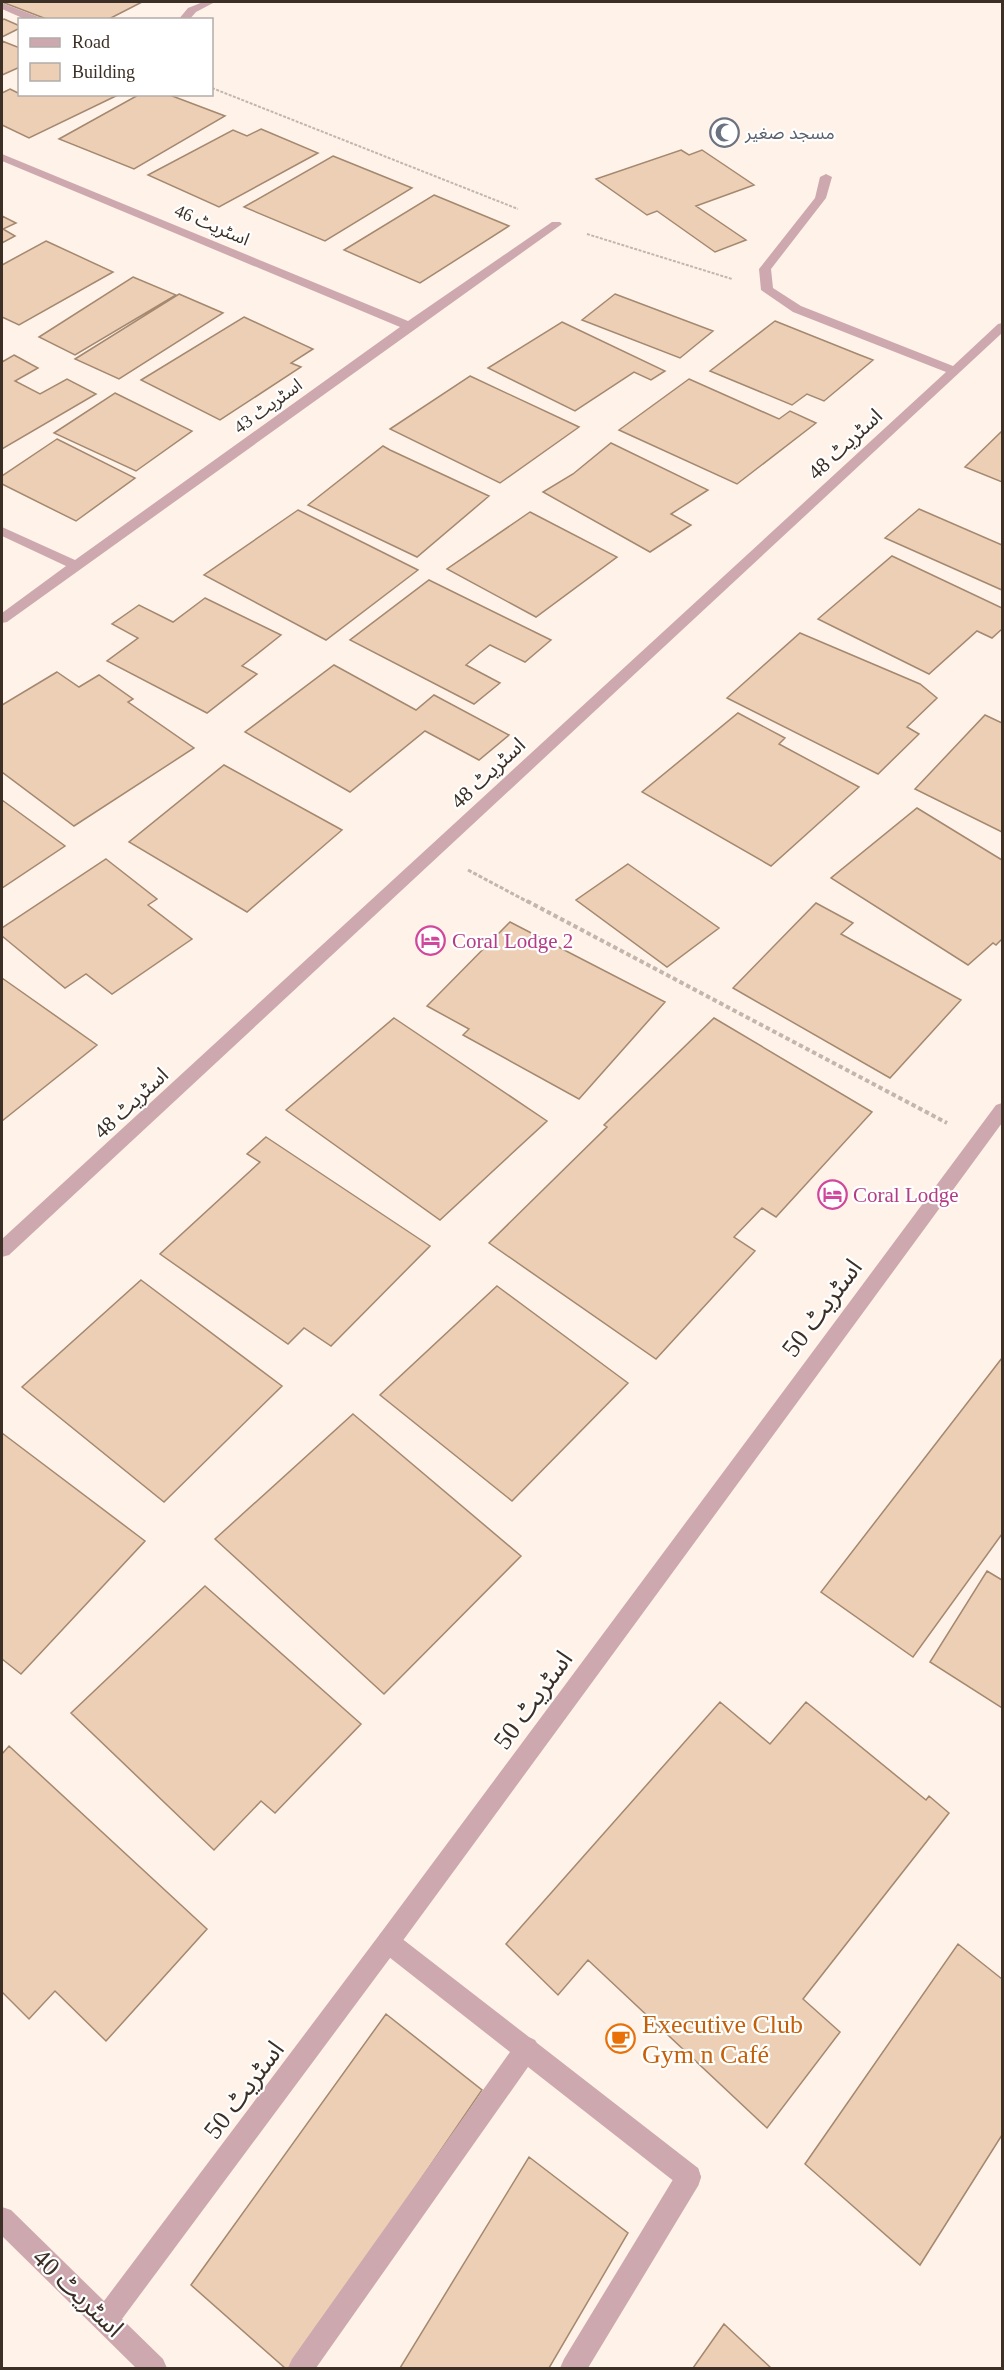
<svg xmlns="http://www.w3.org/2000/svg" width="1004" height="2370" viewBox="0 0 1004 2370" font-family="'Times New Roman','Noto Sans Arabic',serif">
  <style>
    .building { fill: #edcfb5; stroke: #a4886f; stroke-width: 1.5 }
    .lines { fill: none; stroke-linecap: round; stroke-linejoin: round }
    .path-far2 { stroke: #c3b6ac; stroke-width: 2; stroke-dasharray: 3 1.5; stroke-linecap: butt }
    .path-far1 { stroke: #c3b6ac; stroke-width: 3; stroke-dasharray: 4 2; stroke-linecap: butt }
    .path { stroke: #c3b6ac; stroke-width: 4; stroke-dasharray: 4.5 3; stroke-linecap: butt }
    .lane { fill: #cda9af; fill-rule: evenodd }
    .street { fill: #cda9af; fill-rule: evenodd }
    .labels { text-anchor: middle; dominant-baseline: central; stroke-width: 4.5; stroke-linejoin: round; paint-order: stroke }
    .far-worship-label { font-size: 18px; fill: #5b616d; stroke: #fff; text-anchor: start }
    .far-street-label { font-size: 18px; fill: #3c3026; stroke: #fff }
    .street-label { font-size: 21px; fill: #3c3026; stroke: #fff }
    .hotel-label { font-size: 21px; fill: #b23c85; stroke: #fff; text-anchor: start }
    .near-street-label { font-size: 26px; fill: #3c3026; stroke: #fff }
    .near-food-label { font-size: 26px; fill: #c56008; stroke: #fff; text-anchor: start }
  </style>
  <rect width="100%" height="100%" fill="#fff2e8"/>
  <!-- building -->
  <path class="building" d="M2 2H142L107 20H49Z
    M4 19 20 26V28L2 37V20Z
    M2 41 20 48V67L2 75Z
    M10 89 20 94H120L29 138 2 125V93Z
    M140 94H167L225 116 134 169 59 139Z
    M261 129 318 153 219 207 148 175 233 130 247 136Z
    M681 150 689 155 702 150 754 185 696 206 746 240 715 252 657 211 647 215 596 179Z
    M333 156 412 188 325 241 244 207Z
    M434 195 509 226 420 283 344 250Z
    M2 216 16 223 3 229 15 236 2 243Z
    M46 241 113 272 19 325 2 317V265Z
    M133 277 176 295 75 355 39 337Z
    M179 294 223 313 119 379 75 359Z
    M615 294 713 331 680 358 582 320Z
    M244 317 313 349 291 363 301 367 220 420 141 380Z
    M775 321 860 355 873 360 824 401 807 394 792 405 710 371Z
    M562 322 665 371 651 380 634 372 575 411 488 368Z
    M14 355 38 368 15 381 40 394 67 379 96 394 2 449V362Z
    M470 376 579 427 500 483 390 429Z
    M689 379 779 419 790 411 816 423 737 484 619 430Z
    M115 393 192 431 136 471 54 433Z
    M1002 431V482L965 467Z
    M57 439 135 478 76 521 2 484V476Z
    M611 443 708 490 671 514 691 525 650 552 543 492 573 474Z
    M383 446 390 450 489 496 417 557 308 505Z
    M919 509 1002 545V590L885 538Z
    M298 510 418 570 326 640 204 575Z
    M530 512 617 557 536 617 447 569Z
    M892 556 1002 608V629L992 638 977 631 929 674 818 619Z
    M429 580 551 640 525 662 490 645 480 653 466 665 500 683 474 704 350 640Z
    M205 598 281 635 242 666 257 674 207 713 107 661 138 638 112 624 139 605 173 622Z
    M800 633 920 684 937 698 907 727 919 734 878 774 727 698Z
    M334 665 416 710 434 695 509 735 479 760 425 731 350 792 245 732Z
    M57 672 79 687 99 675 133 699 128 702 194 748 74 826 2 772V705Z
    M738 713 785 738 779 744 859 787 771 866 642 792Z
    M985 715 1002 723V832L915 789Z
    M224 765 342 830 247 912 129 842Z
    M2 800 65 846 2 888Z
    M917 808 1002 860V939L996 945 993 943 968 965 831 878Z
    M106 859 157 899 148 905 192 939 112 994 86 974 65 988 2 936V928Z
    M628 864 719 928 667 967 576 900Z
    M816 903 853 923 841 934 961 1000 890 1078 733 988Z
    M510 922 665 1002 579 1099 463 1035 469 1029 427 1006Z
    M2 978 97 1045 2 1121Z
    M394 1018 547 1121 440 1220 286 1110Z
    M714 1018 872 1112 776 1217 762 1208 734 1237 755 1251 656 1359 489 1243 607 1127 604 1125Z
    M266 1137 430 1246 331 1346 304 1328 288 1344 160 1254 260 1162 247 1154Z
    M141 1280 282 1386 164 1502 22 1387Z
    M497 1286 628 1383 512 1501 380 1395Z
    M1002 1358V1534L913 1657 821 1592Z
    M353 1414 521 1556 384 1694 215 1539Z
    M2 1433 145 1541 21 1674 2 1659Z
    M987 1571 1002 1580V1708L930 1662Z
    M205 1586 361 1724 275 1813 261 1801 214 1850 71 1713Z
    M720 1702 770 1744 806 1702 926 1800 929 1796 949 1813 803 1999 840 2032 767 2128 588 1960 558 1995 506 1944Z
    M9 1746 207 1929 106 2041 55 1991 29 2019 2 1992V1754Z
    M958 1944 1002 1979V2135L920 2265 805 2164Z
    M386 2014 482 2090 292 2368H285L191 2285Z
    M529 2157 628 2233 549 2368H400Z
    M724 2324 771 2368H693Z"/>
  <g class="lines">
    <!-- path-far2 -->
    <path class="path-far2" d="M212 88 518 209
      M587 234 732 279"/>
    <!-- path-far1 -->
    <path class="path-far1" d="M468 870 530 903"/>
    <!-- path -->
    <path class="path" d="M527 901 947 1123"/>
    <!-- lane -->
    <path class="lane" d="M388 1930 396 1934 529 2037 535 2040 537 2043 698 2168 701 2177 698 2186 689 2189 680 2186 528 2067 316 2368H288L292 2359 510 2052 380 1950 376 1942 380 1934Z"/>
    <!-- street -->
    <path class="street" d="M203 2H215L196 12 189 20H178L188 8Z
      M2 3 41 18 42 20H27L2 9Z
      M2 154 408 321 552 222H560L562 224 7 622 2 623V613L66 566 2 536V527L75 560 400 327 2 161Z
      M826 174 832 177 826 198 771 269 773 288 801 306 953 366 998 324 1002 323V333L9 1255 2 1257V1239L946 372 793 312 761 290 759 269 815 198 820 177Z
      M1002 1103V1123L396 1950 122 2319 163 2359 167 2368H136L2 2236V2207L11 2210 104 2301 380 1934 996 1105Z
      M689 2165 698 2168 701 2177 698 2186 588 2368H560L564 2359 680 2168Z"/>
  </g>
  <!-- icons -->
  <defs>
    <symbol id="mosque-ring" viewBox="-11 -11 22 22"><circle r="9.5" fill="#fff" stroke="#6b7280" stroke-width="1.5"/><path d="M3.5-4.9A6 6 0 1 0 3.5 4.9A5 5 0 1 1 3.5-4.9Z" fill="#6b7280"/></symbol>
    <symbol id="hotel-ring" viewBox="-11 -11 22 22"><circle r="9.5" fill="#fff" stroke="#d1479c" stroke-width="1.5"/><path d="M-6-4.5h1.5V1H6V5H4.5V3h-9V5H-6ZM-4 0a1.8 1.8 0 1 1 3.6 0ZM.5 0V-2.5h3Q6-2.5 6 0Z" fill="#d1479c"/></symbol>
    <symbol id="cafe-ring" viewBox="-11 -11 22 22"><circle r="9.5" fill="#fff" stroke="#e8710a" stroke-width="1.5"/><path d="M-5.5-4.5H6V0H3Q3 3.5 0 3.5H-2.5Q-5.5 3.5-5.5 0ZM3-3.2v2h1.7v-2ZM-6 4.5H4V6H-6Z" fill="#e8710a"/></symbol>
  </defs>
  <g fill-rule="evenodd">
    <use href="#mosque-ring" x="708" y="116" width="33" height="33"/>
    <use href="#hotel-ring" x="414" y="924" width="33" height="33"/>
    <use href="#hotel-ring" x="816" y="1178" width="33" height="33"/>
    <use href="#cafe-ring" x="604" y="2022" width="33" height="33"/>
  </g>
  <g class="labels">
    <!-- far-worship labels -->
    <g class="far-worship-label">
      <text x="745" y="133">مسجد صغیر</text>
    </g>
    <!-- far-street labels -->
    <g class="far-street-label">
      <text transform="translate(212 225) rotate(23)">اسٹریٹ 46</text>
      <text transform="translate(268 406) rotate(-36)">اسٹریٹ 43</text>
    </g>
    <!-- street labels -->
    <g class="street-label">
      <text transform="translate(845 444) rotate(-43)">اسٹریٹ 48</text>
      <text transform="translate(488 773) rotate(-43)">اسٹریٹ 48</text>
      <text transform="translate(131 1103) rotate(-43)">اسٹریٹ 48</text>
    </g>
    <!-- hotel labels -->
    <g class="hotel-label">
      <text x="452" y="941">Coral Lodge 2</text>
      <text x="853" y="1195">Coral Lodge</text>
    </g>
    <!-- near-street labels -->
    <g class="near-street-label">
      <text transform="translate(822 1308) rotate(-53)">اسٹریٹ 50</text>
      <text transform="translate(533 1700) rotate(-54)">اسٹریٹ 50</text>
      <text transform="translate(244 2090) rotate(-53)">اسٹریٹ 50</text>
      <text transform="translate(78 2293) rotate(44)">اسٹریٹ 40</text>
    </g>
    <!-- near-food labels -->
    <g class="near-food-label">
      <text x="642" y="2024">Executive Club<tspan x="642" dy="30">Gym n Café</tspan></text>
    </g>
  </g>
  <!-- border -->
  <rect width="1004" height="2370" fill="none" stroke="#3c3026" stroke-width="6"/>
  <!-- legend -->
  <rect x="18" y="18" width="195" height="78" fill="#ffffff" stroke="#b1aca8" stroke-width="1.5"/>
  <rect x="30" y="38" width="30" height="9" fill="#cda9af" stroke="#b1aca8" stroke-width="1.5"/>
  <text x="72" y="48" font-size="18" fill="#3c3026">Road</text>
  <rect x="30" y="63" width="30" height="18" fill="#edcfb5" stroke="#b1aca8" stroke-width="1.5"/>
  <text x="72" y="78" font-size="18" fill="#3c3026">Building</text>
</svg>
